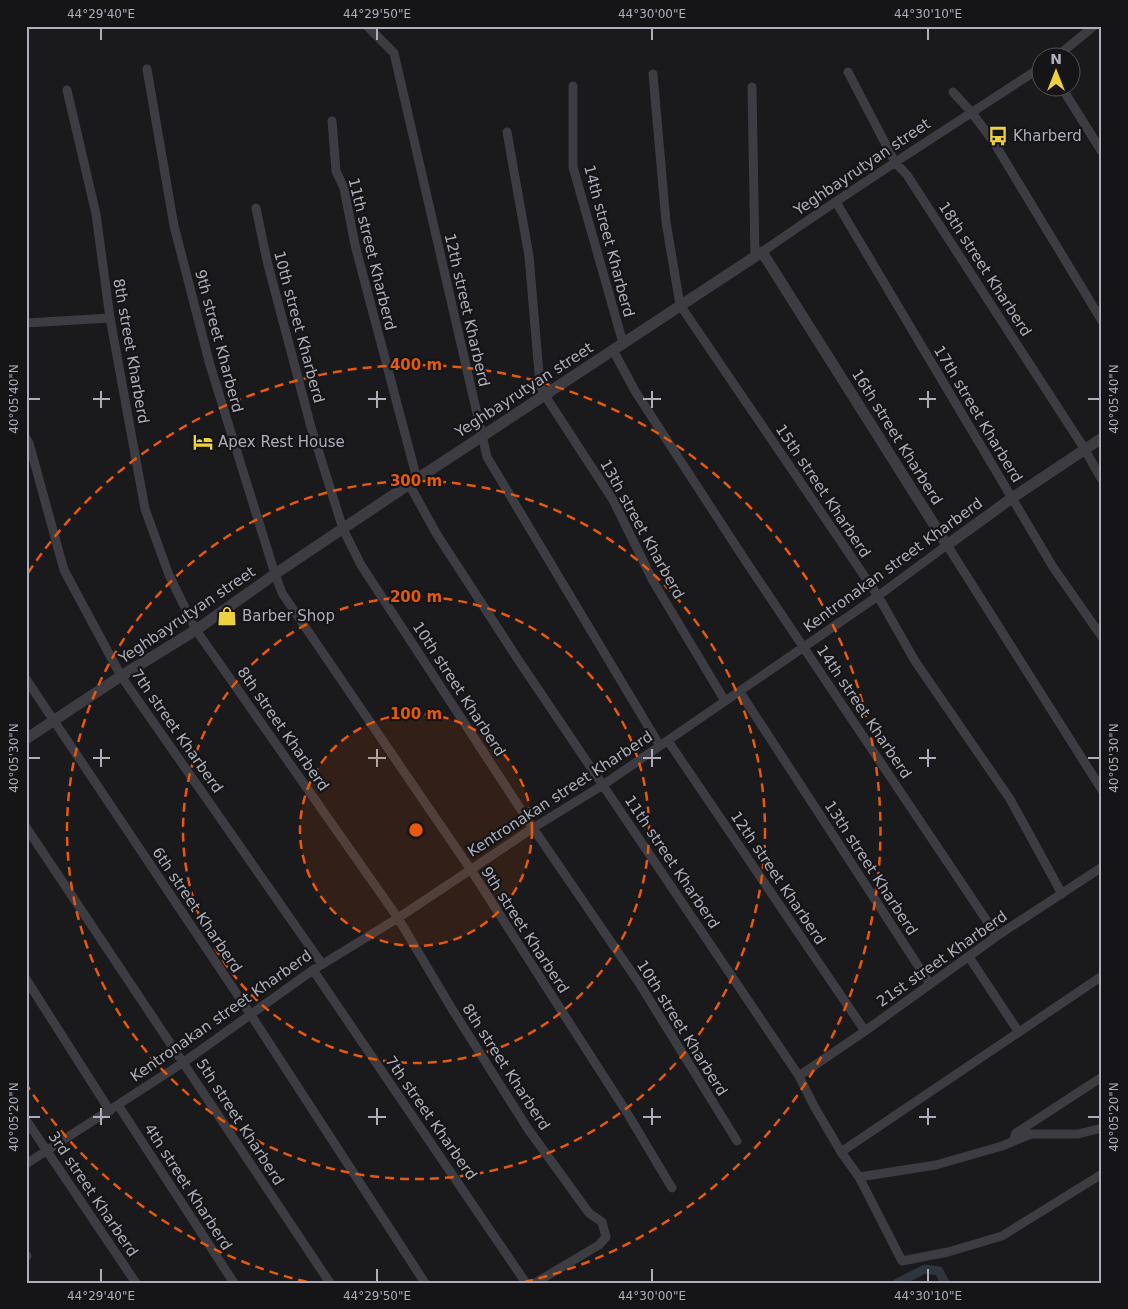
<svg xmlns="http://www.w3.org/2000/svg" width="1128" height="1309" viewBox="0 0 1128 1309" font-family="'DejaVu Sans',sans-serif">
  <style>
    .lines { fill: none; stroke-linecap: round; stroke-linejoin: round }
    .canal { stroke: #2f353f; stroke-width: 9 }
    .minor { stroke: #3c3c42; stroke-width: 9 }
    .tertiary { stroke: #3c3c42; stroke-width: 11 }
    .ticks { fill: none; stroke: #acaebb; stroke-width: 2 }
    .ring { fill: none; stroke: #e8590c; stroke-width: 2.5; stroke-dasharray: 9 6 }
    .labels { text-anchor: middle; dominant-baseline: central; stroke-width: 4.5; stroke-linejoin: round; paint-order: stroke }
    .poi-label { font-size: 15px; fill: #acaebb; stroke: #151416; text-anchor: start }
    .street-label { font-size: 15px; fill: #acaebb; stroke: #151416 }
    .centre { fill: #e8590c; stroke: #151416; stroke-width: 2.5 }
    .ring-label { font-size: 15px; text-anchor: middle; font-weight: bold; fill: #e8590c; stroke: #151416; stroke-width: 4.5; stroke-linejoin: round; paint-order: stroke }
    .neatline { fill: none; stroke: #acaebb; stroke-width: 2 }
    .ticks-label { font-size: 12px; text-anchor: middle; fill: #acaebb }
  </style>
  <rect width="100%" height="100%" fill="#1a191b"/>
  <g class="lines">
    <!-- canal -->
    <path class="canal" d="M897 1283 925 1269 939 1271 945 1283"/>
    <!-- minor -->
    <path class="minor" d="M367 26 394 53 487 457 660 746
      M1055 58 1094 26
      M147 69 174 226 210 365 275 574 282 593 471 870 626 1111 672 1188
      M848 72 895 162 907 175 1084 448 1102 480
      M653 74 666 222 680 305 878 596 915 661 1010 799 1062 894
      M573 86V167L623 343
      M752 87 755 257
      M1062 88 1102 152
      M67 90 96 214 110 318 145 509 169 575 196 630 398 918 452 1009 528 1129 589 1213 602 1222 606 1237 599 1245 535 1283
      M953 92 972 113 993 141 1102 321
      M332 121 336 171 344 188 355 245 417 479
      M507 132 529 256 540 385 544 394 613 500 653 581 725 701
      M836 202 1053 567 1102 637
      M256 208 267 261 311 427 343 529 361 565 533 828 639 983 737 1141
      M762 252C853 188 947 129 1040 68
      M26 323 110 318
      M613 350 635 391 745 560 997 936
      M26 438 29 443 64 570 121 676 322 964
      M409 484 436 533 519 661 799 1076 814 1106 841 1152 859 1177 902 1261 948 1252 1002 1236 1102 1174
      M26 679 251 1015 425 1283
      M740 692 930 984
      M668 741 865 1031
      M26 827 330 1283
      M969 957 1018 1031
      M313 970 526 1283
      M26 979 110 1111
      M799 1076 865 1031 997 936 1102 867
      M118 1105 234 1283
      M26 1120 136 1283
      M1013 1141 1016 1133 1102 1077
      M841 1152 1102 976
      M26 1164 184 1062 313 970 398 918 533 828 603 785 878 596 947 545 1102 790
      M859 1177 936 1165 1002 1146 1031 1134H1078L1102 1128
      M26 1255 27 1256"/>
    <!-- tertiary -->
    <path class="tertiary" d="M26 739 121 676 196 630 275 574 417 479 762 252 947 545 1012 498 1102 438"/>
  </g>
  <!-- ticks -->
  <path class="ticks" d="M101 28V40M377 28V40M652 28V40M928 28V40M101 391V408M377 391V408M652 391V408M928 391V408M28 399H40M93 399H110M368 399H386M643 399H661M919 399H936M1088 399H1100M101 749V767M377 749V767M652 749V767M928 749V767M28 758H40M93 758H110M368 758H386M643 758H661M919 758H936M1088 758H1100M101 1108V1125M377 1108V1125M652 1108V1125M928 1108V1125M28 1117H40M93 1117H110M368 1117H386M643 1117H661M919 1117H936M1088 1117H1100M101 1269V1282M377 1269V1282M652 1269V1282M928 1269V1282"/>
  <!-- distance rings -->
  <circle cx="416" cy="830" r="116" fill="#e8590c" fill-opacity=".12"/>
  <g class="ring">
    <circle cx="416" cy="830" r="116"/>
    <circle cx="416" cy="830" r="233"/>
    <circle cx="416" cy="830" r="349"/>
    <path d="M307 1282A465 465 0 0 1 28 1087M28 573A465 465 0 1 1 525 1282"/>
  </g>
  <!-- icons -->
  <defs>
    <symbol id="bus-bare" viewBox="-9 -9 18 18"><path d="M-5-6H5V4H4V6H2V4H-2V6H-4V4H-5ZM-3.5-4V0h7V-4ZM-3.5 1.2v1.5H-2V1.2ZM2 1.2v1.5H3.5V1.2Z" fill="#edd13f" stroke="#151416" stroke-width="2.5" paint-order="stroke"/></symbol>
    <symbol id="hotel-bare" viewBox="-9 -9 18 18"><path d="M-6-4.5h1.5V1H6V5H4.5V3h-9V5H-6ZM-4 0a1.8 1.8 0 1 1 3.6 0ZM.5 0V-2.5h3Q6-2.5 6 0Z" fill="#edd13f" stroke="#151416" stroke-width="2.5" paint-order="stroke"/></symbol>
    <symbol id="shop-bare" viewBox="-9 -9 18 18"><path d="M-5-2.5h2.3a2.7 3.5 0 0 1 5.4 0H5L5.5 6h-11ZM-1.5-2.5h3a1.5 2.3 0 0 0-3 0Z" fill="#edd13f" stroke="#151416" stroke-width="2.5" paint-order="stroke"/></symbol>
  </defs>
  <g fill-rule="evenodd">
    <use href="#bus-bare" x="984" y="122" width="28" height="28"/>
    <use href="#hotel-bare" x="189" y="428" width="28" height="28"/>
    <use href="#shop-bare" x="213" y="602" width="28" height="28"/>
  </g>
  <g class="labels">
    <!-- poi labels -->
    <g class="poi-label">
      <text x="1013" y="136">Kharberd</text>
      <text x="218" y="442">Apex Rest House</text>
      <text x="242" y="616">Barber Shop</text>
    </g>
    <!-- street labels -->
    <g class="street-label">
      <text transform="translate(862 167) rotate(-34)">Yeghbayrutyan street</text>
      <text transform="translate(609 241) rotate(75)">14th street Kharberd</text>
      <text transform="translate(372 254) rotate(76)">11th street Kharberd</text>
      <text transform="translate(985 269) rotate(57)">18th street Kharberd</text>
      <text transform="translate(467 310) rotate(77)">12th street Kharberd</text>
      <text transform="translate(299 327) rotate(75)">10th street Kharberd</text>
      <text transform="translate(219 341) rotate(75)">9th street Kharberd</text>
      <text transform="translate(131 351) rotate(80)">8th street Kharberd</text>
      <text transform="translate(524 390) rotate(-33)">Yeghbayrutyan street</text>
      <text transform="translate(978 414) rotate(59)">17th street Kharberd</text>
      <text transform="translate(897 437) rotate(58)">16th street Kharberd</text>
      <text transform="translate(823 491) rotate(56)">15th street Kharberd</text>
      <text transform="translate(642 529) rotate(61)">13th street Kharberd</text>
      <text transform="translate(893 565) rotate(-36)">Kentronakan street Kharberd</text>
      <text transform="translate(187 615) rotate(-34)">Yeghbayrutyan street</text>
      <text transform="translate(459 689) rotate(57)">10th street Kharberd</text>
      <text transform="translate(864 712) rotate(56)">14th street Kharberd</text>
      <text transform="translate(283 729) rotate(55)">8th street Kharberd</text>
      <text transform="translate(177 731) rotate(55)">7th street Kharberd</text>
      <text transform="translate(560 794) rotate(-33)">Kentronakan street Kharberd</text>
      <text transform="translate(672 862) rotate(56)">11th street Kharberd</text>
      <text transform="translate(871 868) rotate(57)">13th street Kharberd</text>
      <text transform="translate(778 878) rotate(56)">12th street Kharberd</text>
      <text transform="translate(197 910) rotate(56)">6th street Kharberd</text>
      <text transform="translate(525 930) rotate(57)">9th street Kharberd</text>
      <text transform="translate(942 959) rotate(-35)">21st street Kharberd</text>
      <text transform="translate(221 1016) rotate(-35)">Kentronakan street Kharberd</text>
      <text transform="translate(682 1028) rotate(58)">10th street Kharberd</text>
      <text transform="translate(506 1067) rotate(57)">8th street Kharberd</text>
      <text transform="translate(431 1118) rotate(55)">7th street Kharberd</text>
      <text transform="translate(240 1122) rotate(57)">5th street Kharberd</text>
      <text transform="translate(188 1187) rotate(57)">4th street Kharberd</text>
      <text transform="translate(93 1194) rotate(56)">3rd street Kharberd</text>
    </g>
  </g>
  <circle cx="416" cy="830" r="8" class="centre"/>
  <g class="ring-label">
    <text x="416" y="370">400 m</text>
    <text x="416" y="486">300 m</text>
    <text x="416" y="602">200 m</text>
    <text x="416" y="719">100 m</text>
  </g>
  <!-- border -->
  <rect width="1128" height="1309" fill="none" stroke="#151416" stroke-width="55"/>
  <!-- north arrow -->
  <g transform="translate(1056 72)"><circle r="24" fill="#151416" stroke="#515258"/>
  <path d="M0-4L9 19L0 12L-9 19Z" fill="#edd13f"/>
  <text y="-8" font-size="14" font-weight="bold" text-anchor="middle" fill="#acaebb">N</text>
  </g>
  <rect x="28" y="28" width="1072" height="1254" class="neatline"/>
  <g class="ticks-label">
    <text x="101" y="18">44°29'40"E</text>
    <text x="377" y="18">44°29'50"E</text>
    <text x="652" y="18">44°30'00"E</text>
    <text x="928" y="18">44°30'10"E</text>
    <text transform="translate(14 399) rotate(-90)" y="4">40°05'40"N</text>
    <text transform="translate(1114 399) rotate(-90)" y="4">40°05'40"N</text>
    <text transform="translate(14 758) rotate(-90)" y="4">40°05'30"N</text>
    <text transform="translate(1114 758) rotate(-90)" y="4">40°05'30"N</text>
    <text transform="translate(14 1117) rotate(-90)" y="4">40°05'20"N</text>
    <text transform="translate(1114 1117) rotate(-90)" y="4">40°05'20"N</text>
    <text x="101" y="1300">44°29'40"E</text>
    <text x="377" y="1300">44°29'50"E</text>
    <text x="652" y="1300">44°30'00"E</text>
    <text x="928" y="1300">44°30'10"E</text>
  </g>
</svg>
